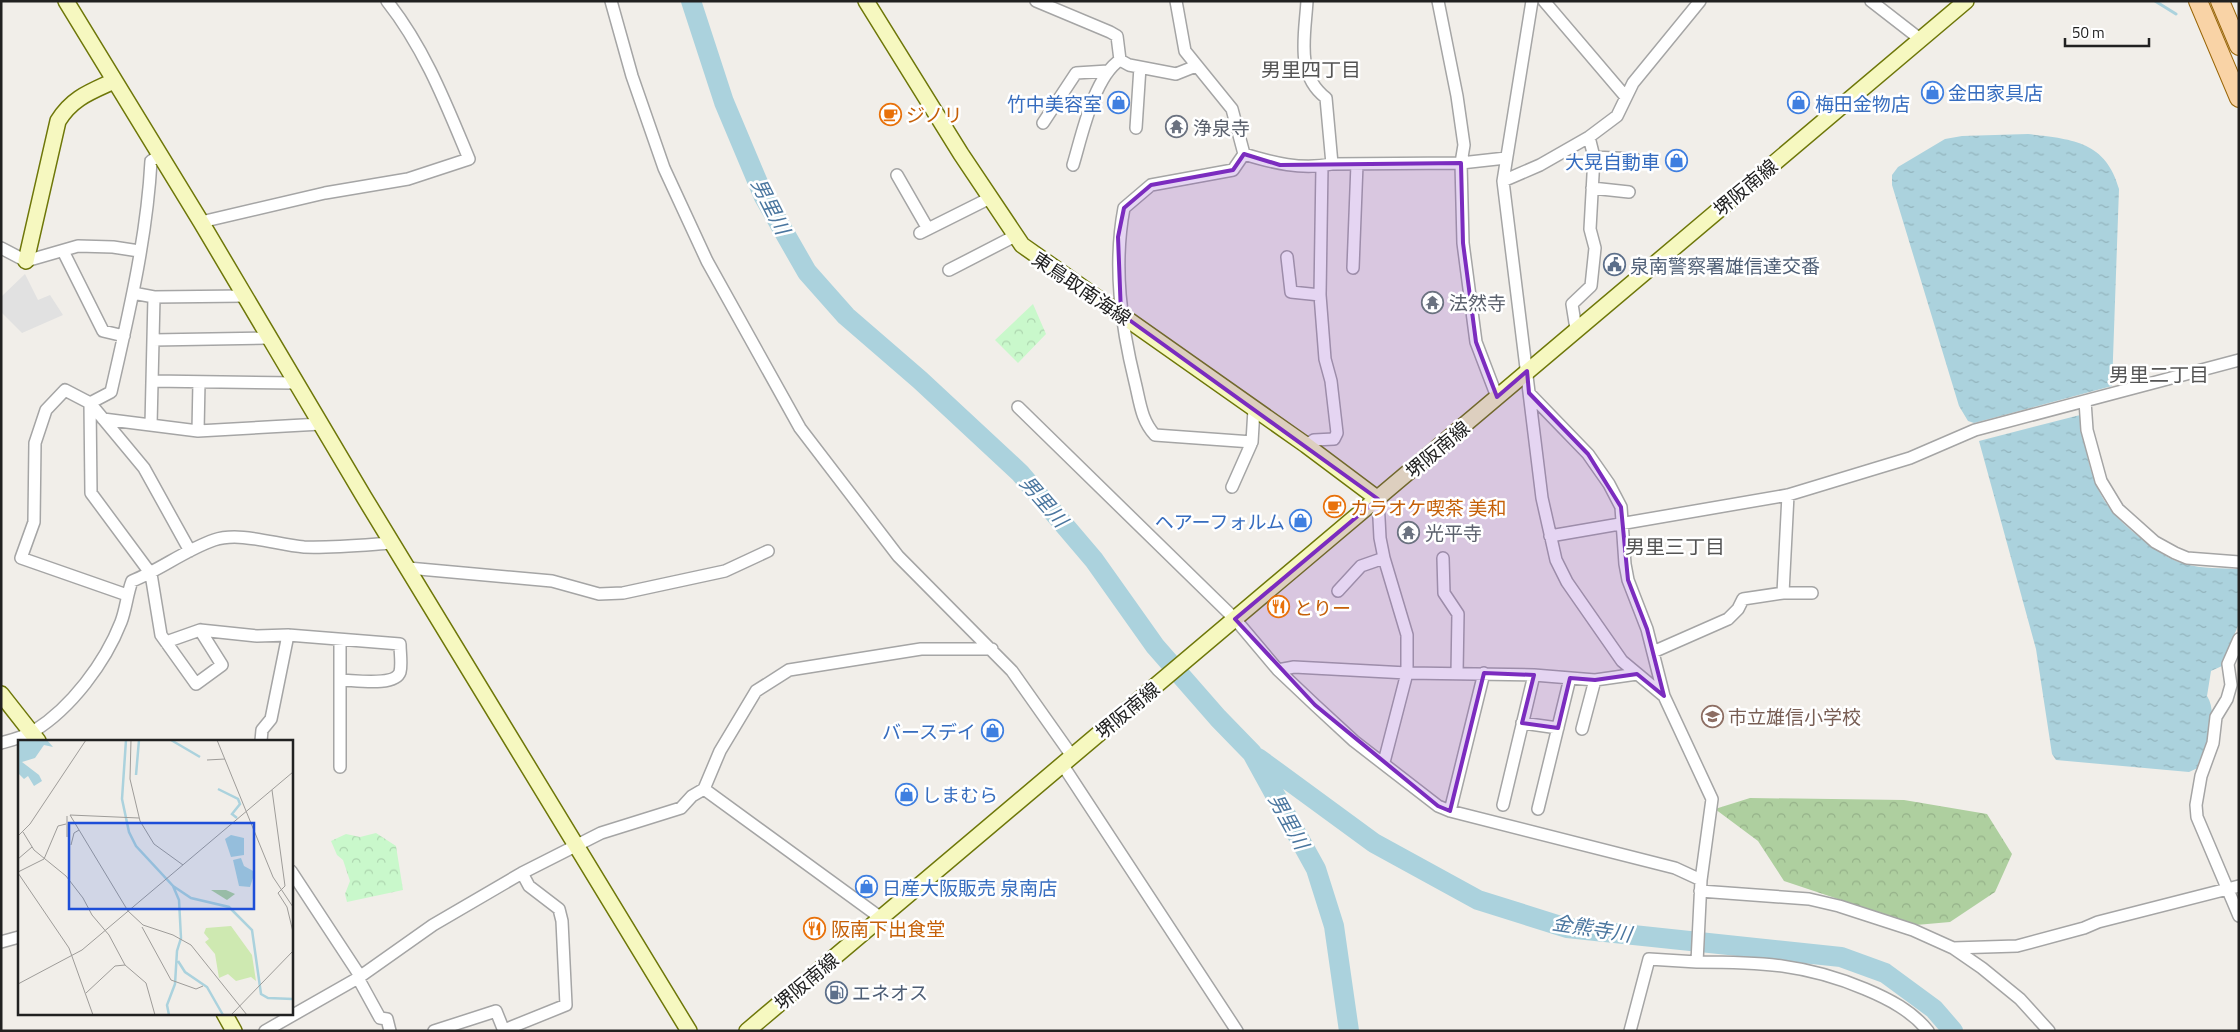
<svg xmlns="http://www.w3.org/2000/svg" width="2240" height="1032" viewBox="0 0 2240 1032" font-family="'Titillium Web','Noto Sans JP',sans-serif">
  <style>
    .forest { fill: url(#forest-crowns) }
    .park { fill: url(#park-crowns) }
    .parking { fill: #e1e1e1 }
    .water { fill: url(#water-ripples) }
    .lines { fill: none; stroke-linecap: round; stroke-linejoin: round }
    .stream { stroke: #abd2dd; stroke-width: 3 }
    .river { stroke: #abd2dd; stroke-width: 20 }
    .street-casing { stroke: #a5a5a5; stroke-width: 14 }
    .secondary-casing { stroke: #6e7709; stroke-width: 18 }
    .primary-casing { stroke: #996506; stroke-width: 20 }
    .street { stroke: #fff; stroke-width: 11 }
    .secondary { stroke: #f6f8c0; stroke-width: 15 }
    .primary { stroke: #f9d3a6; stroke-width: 18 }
    .marked { fill: #7b2cbf; fill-opacity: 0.2; stroke: #7b2cbf; stroke-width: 4; stroke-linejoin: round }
    .labels { text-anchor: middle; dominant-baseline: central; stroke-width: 5; stroke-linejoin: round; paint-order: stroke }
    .shop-label { font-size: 19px; fill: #366cbe; stroke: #fff; text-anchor: start }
    .food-label { font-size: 19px; fill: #c56008; stroke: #fff; text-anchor: start }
    .worship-label { font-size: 19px; fill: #5b616d; stroke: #fff; text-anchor: start }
    .street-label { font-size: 19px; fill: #212121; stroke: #fff }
    .service-label { font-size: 19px; fill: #4e5e75; stroke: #fff; text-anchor: start }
    .education-label { font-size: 19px; fill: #785e54; stroke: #fff; text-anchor: start }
    .neighbourhood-label { font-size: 20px; fill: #545454; stroke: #fff }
    .water-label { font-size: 20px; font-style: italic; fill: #4a769f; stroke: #fff }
    .inset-river { fill: none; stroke: #abd2dd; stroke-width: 2.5 }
    .inset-road { fill: none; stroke: #9e9c99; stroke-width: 1 }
    .view { fill: #1d4ed8; fill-opacity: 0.15; stroke: #1d4ed8; stroke-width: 2.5 }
    .inset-edge { fill: none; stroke: #212121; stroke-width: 2.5 }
  </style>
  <defs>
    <pattern id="forest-crowns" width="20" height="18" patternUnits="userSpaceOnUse" patternTransform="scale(1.25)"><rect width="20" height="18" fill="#aecf9f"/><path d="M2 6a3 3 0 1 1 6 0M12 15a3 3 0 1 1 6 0" fill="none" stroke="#95b189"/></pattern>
    <pattern id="park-crowns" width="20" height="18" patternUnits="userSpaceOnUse" patternTransform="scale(1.25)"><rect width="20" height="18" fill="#c9f8cb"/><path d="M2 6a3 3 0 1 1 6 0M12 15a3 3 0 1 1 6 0" fill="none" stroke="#acd4ae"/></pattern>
    <pattern id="water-ripples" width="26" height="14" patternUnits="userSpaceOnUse" patternTransform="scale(1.25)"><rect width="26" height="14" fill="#abd2dd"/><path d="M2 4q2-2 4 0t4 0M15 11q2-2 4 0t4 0" fill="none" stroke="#93b4bd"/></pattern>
  </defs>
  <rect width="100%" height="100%" fill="#f1eee9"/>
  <!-- forest -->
  <path class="forest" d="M1750 798 1904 800 1987 814 2012 854 1995 892 1950 922 1916 925 1784 881 1758 841 1715 809Z"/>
  <!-- park -->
  <path class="park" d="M1033 304 1046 334 1018 363 995 340Z
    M376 833 396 846 403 890 347 902 345 894 350 881 343 860 337 855 331 841 346 834 360 837Z"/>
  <!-- parking -->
  <path class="parking" d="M25 274 38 300 50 295 63 315 22 333 1 312V297Z"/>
  <!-- water -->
  <path class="water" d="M2028 134C2071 139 2106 141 2119 189L2112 386 1974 423 1968 421 1959 406 1892 185V175L1898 167 1945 139 1962 136Z
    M2080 415C2090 476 2094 504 2146 542 2159 552 2170 560 2185 564 2202 569 2222 568 2239 569V623L2222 666 2211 671 2207 696C2219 714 2206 747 2200 767L2189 772 2056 760 2052 754 2036 649 1979 441Z"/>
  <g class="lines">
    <!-- stream -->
    <path class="stream" d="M2155 1 2176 14"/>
    <!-- river -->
    <path class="river" d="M691 1 724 102 764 197 807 272 846 316 920 380 1020 473 1094 560 1155 646 1218 718 1252 753 1316 869 1334 926 1349 1031
      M1258 758 1374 843 1478 900 1567 928 1841 957 1885 973 1934 1009 1953 1031"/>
    <defs>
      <path id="street" d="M611 1 632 76 664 168 707 261 800 428 898 556 1012 671 1072 756
        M1036 1 1110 32 1117 36 1120 60 1129 65 1176 74 1196 66
        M1176 1 1185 51 1232 109 1244 154 1233 170 1151 185 1124 208C1113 266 1121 325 1135 382 1140 402 1141 420 1155 435L1252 442
        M1307 1C1305 36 1295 74 1326 98L1332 164
        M1438 1 1457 96 1464 145 1461 163 1463 243 1476 342 1497 397
        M1532 1 1503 181 1542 498 1556 560 1567 582 1622 661 1664 696 1712 799 1701 880 1697 962 1649 959 1630 1031
        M1544 1 1625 96
        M1871 1 1920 39
        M1043 123 1076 73 1108 71
        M1136 128 1140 67
        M1244 154C1273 163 1301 170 1332 164L1461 163 1506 158
        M160 155 151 161C147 238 128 317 111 392L90 403 91 493 151 574 161 635 196 684 222 665 200 630 166 642
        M1594 157 1635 159
        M1073 165C1082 135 1094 77 1120 60
        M897 175 928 229
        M1503 181 1540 165 1589 137 1617 116 1633 83 1700 1
        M1592 188 1629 192
        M201 222 325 193 408 179 469 159C446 104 425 49 387 1
        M920 233 990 198
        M1 248 26 261 78 246 113 247 139 251
        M63 251 103 331 124 336
        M1287 257 1291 292 1320 295 1325 359 1331 381 1337 433 1334 439 1314 440 1306 445
        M1353 268 1357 164
        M949 270 1015 236
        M133 293 154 297 245 296
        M1320 295 1322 166
        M1576 329 1572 304 1591 286 1595 248 1590 229 1594 157 1589 137
        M153 340 269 338
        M152 381 295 383
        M1529 393 1588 454 1609 484 1621 507 1625 564 1628 580 1647 629 1664 696
        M2085 401 2087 430 2101 481 2118 509 2155 542 2175 553 2187 558 2239 562
        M1018 407 1235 619 1278 670 1315 705 1354 741 1438 806 1450 811 1675 868 1701 880
        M103 419 198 431 321 424
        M151 425 154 297
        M198 431 199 382
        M1232 487 1252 442 1254 409
        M1378 499 1380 538 1384 558 1407 635V673L1384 762
        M1550 536 1788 495 1910 458 1975 430 2239 360
        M1443 558 1444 593 1458 614 1457 673
        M408 568 552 581 599 594 623 593 725 571 768 551
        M1338 591 1361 566 1384 558
        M1783 593 1788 495
        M127 595 21 558 34 522 35 443 46 410 65 390 90 403 144 468 190 551
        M200 630 257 636 288 635 400 644C400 653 402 664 400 672 395 687 354 680 340 680
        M2239 639 2228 664 2231 685 2227 699 2216 717 2213 743 2201 776 2196 805 2197 817 2239 916
        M340 640V767
        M1653 652 1728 619 1738 609 1743 599 1783 593H1812
        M1278 670 1294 667 1407 673 1534 675 1595 680 1637 674
        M1522 723 1558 728
        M1582 729 1595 680
        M261 741 262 730 271 719 288 635
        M1 743C12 740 24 737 34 731 71 708 105 663 121 622 126 609 127 594 132 581 160 570 185 550 214 540 240 531 277 545 304 547 333 548 363 545 392 543
        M1062 764 1237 1031
        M704 789 881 918
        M1503 805 1534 675
        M1538 809 1570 678
        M1450 811 1484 673
        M291 871 360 976
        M1700 891 1809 899 1839 906 1913 930 1953 948 1982 968 2020 999 2049 1031
        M1 942 19 937
        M1953 948 2017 946 2084 928 2098 922 2239 886
        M1697 962C1761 962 1806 964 1865 989 1889 999 1912 1011 1928 1031
        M358 978 380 1018 387 1019 390 1031
        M504 1030 566 1005 562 921 559 909 529 886 522 873
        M265 1031 358 978 433 925 522 873 601 833 681 808 692 796 704 789 720 751 756 691 789 670 921 649H992
        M434 1031 496 1011 504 1031"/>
      <path id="secondary" d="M66 1 201 222 364 497 689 1031
        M866 1 961 154 1022 245 1306 445 1378 499
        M26 261 58 121C72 98 90 92 114 81
        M1 694 38 741
        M224 1013 234 1031
        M747 1031 1966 1"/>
      <path id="primary" d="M2198 1 2239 98
        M2220 1 2239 46"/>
    </defs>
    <!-- street casing -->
    <use href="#street" class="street-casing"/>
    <!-- secondary casing -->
    <use href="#secondary" class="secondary-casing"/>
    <!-- primary casing -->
    <use href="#primary" class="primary-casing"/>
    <!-- street -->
    <use href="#street" class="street"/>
    <!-- secondary -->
    <use href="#secondary" class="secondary"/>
    <!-- primary -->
    <use href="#primary" class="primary"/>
  </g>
  <!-- marked area -->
  <path class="marked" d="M1244 154 1280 165 1461 163 1463 243 1476 342 1497 397 1527 371 1529 393 1588 454 1621 507 1628 580 1647 629 1664 696 1637 674 1595 680 1570 678 1558 728 1522 723 1534 675 1484 673 1450 811 1438 806 1315 705 1235 619 1378 499 1121 314 1118 237 1124 208 1151 185 1233 170Z"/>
  <!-- icons -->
  <defs>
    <symbol id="shop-ring" viewBox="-11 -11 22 22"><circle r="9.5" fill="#fff" stroke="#3f7fe0" stroke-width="1.5"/><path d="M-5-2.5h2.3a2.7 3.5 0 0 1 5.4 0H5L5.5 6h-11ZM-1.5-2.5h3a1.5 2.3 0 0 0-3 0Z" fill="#3f7fe0"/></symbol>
    <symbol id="cafe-ring" viewBox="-11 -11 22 22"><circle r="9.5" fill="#fff" stroke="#e8710a" stroke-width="1.5"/><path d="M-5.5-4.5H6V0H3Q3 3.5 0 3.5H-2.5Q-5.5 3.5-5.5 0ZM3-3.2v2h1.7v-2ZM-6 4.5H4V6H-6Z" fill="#e8710a"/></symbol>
    <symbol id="temple-ring" viewBox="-11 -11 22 22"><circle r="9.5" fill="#fff" stroke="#6b7280" stroke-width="1.5"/><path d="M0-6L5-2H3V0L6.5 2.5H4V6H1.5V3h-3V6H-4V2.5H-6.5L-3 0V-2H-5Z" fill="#6b7280"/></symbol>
    <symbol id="civic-ring" viewBox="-11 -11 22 22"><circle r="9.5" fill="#fff" stroke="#5c6f8a" stroke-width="1.5"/><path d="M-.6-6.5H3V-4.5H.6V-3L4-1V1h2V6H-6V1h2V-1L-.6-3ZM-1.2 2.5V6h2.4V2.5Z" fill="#5c6f8a"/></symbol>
    <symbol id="restaurant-ring" viewBox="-11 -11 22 22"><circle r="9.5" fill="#fff" stroke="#e8710a" stroke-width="1.5"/><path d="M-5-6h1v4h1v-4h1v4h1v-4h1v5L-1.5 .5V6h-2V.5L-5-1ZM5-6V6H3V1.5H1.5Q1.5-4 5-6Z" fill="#e8710a"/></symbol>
    <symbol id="school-ring" viewBox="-11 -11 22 22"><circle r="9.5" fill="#fff" stroke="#8d6e63" stroke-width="1.5"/><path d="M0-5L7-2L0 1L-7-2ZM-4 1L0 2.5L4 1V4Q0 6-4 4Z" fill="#8d6e63"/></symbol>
    <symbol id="fuel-ring" viewBox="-11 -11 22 22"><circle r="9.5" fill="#fff" stroke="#5c6f8a" stroke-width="1.5"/><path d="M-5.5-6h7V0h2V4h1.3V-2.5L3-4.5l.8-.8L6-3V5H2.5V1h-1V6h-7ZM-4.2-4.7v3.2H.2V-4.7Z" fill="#5c6f8a"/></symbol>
  </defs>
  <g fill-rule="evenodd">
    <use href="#shop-ring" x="1920" y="80" width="25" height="25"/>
    <use href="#shop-ring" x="1106" y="90" width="25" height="25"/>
    <use href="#shop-ring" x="1786" y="90" width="25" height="25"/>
    <use href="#cafe-ring" x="878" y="102" width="25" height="25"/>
    <use href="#temple-ring" x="1164" y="114" width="25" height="25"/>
    <use href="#shop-ring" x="1664" y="148" width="25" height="25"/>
    <use href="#civic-ring" x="1602" y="252" width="25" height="25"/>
    <use href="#temple-ring" x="1420" y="290" width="25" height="25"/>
    <use href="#cafe-ring" x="1322" y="494" width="25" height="25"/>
    <use href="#shop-ring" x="1288" y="508" width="25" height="25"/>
    <use href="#temple-ring" x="1396" y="520" width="25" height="25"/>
    <use href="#restaurant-ring" x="1266" y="594" width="25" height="25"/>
    <use href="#school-ring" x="1700" y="704" width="25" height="25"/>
    <use href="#shop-ring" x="980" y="718" width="25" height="25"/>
    <use href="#shop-ring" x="894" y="782" width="25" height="25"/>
    <use href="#shop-ring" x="854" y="874" width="25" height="25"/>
    <use href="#restaurant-ring" x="802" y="916" width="25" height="25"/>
    <use href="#fuel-ring" x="824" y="980" width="25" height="25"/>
  </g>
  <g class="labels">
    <!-- shop labels -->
    <g class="shop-label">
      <text x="1948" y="92">金田家具店</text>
      <text x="1102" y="103" text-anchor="end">竹中美容室</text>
      <text x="1815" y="103">梅田金物店</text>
      <text x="1660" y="161" text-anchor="end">大晃自動車</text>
      <text x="1285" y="521" text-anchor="end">ヘアーフォルム</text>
      <text x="976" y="731" text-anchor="end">バースデイ</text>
      <text x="922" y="794">しまむら</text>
      <text x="882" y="887">日産大阪販売 泉南店</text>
    </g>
    <!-- food labels -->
    <g class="food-label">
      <text x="906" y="114">ジノリ</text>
      <text x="1350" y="507">カラオケ喫茶 美和</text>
      <text x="1294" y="607">とりー</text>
      <text x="831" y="928">阪南下出食堂</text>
    </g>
    <!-- worship labels -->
    <g class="worship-label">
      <text x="1193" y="127">浄泉寺</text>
      <text x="1449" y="302">法然寺</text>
      <text x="1425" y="532">光平寺</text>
    </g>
    <!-- street labels -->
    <g class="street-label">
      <text transform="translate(1745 187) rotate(-40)">堺阪南線</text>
      <text transform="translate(1082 288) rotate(34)">東鳥取南海線</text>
      <text transform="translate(1437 449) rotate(-40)">堺阪南線</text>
      <text transform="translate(1127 710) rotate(-40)">堺阪南線</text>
      <text transform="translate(806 981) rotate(-40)">堺阪南線</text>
    </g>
    <!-- service labels -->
    <g class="service-label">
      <text x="1630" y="265">泉南警察署雄信達交番</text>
      <text x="852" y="992">エネオス</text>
    </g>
    <!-- education labels -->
    <g class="education-label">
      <text x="1728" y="716">市立雄信小学校</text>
    </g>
    <!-- neighbourhood labels -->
    <g class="neighbourhood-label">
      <text x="1311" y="69">男里四丁目</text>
      <text x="2159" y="374">男里二丁目</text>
      <text x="1675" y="546">男里三丁目</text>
    </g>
    <!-- water labels -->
    <g class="water-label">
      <text transform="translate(771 206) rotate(63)">男里川</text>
      <text transform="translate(1044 501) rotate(49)">男里川</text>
      <text transform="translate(1289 821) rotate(61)">男里川</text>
      <text transform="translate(1592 928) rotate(9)">金熊寺川</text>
    </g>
  </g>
  <!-- overview -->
  <g transform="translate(18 740)">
    <rect width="275" height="275" fill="#f1eee9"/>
    <path d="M213 186 234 215 238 241 233 237 218 241 210 234 201 238 197 214 187 202 191 199 186 193 188 188Z" fill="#cee9b1"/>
    <path d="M193 150H208L217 154 209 160Z" fill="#aecf9f"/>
    <path d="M0 0H29L35 7 26 5 17 18 4 22 21 35 24 41 16 46 10 36 6 39 0 33ZM213 95 226 98V115L213 117 207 99ZM223 118 226 126 237 132 232 147 221 146 215 120Z" fill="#abd2dd"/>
    <path class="inset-river" d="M108 0 104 59 111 92 118 106 155 146 161 160 163 198 159 211 157 244 149 265 151 275M153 0 182 17M118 35 121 0M200 49 220 59 222 64 214 74 219 78M155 146 173 158 211 167 234 190 243 254 250 258 275 259M160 221 167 232 189 247 205 275"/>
    <path class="inset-road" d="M113 0 112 39 122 81 136 104 165 125M199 0 255 137 275 167M189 20 207 19M254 50 267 146 260 153 269 167 275 192M49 76V97M5 92 16 110 48 136 65 158 74 175 91 195 107 225 128 243 137 275M0 96 12 84 68 0M53 105 56 93 61 90M0 119 14 107M0 132 26 119 40 86 48 84M0 133 51 208 75 275M110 171 52 75 121 78M110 171 125 185 155 195 173 205 229 275M124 187 153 240 178 249 185 246M0 244 64 210 275 32M68 253 97 226 107 225M213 275 275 211"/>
    <path class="view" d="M51 83H236V169H51Z"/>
    <rect width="275" height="275" class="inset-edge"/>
  </g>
  <!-- border -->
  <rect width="2240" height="1032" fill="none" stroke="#212121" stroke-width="5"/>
  <!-- scale -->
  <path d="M2065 38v8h84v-8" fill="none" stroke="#212121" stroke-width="2.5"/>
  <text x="2072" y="38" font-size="15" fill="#212121" stroke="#ffffff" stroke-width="4" paint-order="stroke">50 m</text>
</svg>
